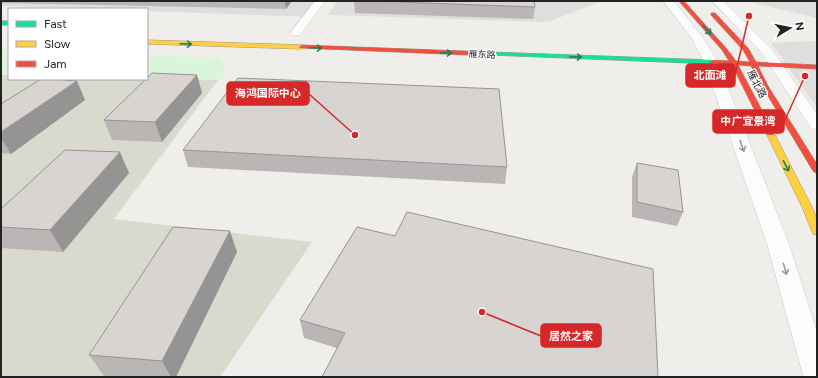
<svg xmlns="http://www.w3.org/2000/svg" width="818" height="378" viewBox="0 0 818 378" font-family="Figtree,'Noto Sans SC',sans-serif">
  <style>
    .residential { fill: #dfdedc }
    .construction { fill: #d9d9cd }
    .park { fill: #daf5da }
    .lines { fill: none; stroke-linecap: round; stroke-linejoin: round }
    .street-casing { stroke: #c9c8c7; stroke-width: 1 }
    .fast-casing { stroke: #999a82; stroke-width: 1 }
    .slow-casing { stroke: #999a82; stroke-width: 1 }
    .jam-casing { stroke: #999a82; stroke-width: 1 }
    .street { fill: #fdfcfc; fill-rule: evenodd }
    .fast { fill: #16e098; fill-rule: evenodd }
    .slow { fill: #ffcf43; fill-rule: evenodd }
    .jam { fill: #f24e42; fill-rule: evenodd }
    .wall { fill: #b9b6b5 }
    .shaded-wall { fill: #969493 }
    .building { fill: #d7d4d2; stroke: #969493 }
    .oneway { stroke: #1c815d }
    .oneway2 { stroke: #9a9a9a }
    .labels { text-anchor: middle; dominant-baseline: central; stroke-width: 3; stroke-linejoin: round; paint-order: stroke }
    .far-street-label { font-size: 9px; fill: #222; stroke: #fff }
    .street-label { font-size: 10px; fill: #222; stroke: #fff }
    .leader { fill: none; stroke: #d62828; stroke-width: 1.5 }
    .callout-dot { fill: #d62828; stroke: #fff; stroke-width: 1.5 }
    .callout { fill: #d62828; stroke: #d62828; stroke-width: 1.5 }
    .callout-label { font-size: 11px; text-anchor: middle; font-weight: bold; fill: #fff }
  </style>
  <rect width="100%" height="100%" fill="#f0eeeb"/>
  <!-- residential -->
  <path class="residential" d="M1 1H320L311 17 147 11V9L1 6Z
    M337 1H602L548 22 328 15Z
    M746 1H817V18Z
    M812 41 817 42V108L771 43Z"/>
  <!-- construction -->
  <path class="construction" d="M1 75H9V79L218 80 114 219 312 242 220 377H1Z"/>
  <!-- park -->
  <path class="park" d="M1 49 9 50V75H1Z
    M147 55 220 58 227 73 218 80 147 78Z"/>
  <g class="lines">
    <defs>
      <path id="street" d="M315 1H325L300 35H292L290 33Z
        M663 1H674L701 35 718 62 789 244 817 332V377H804L803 375 767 244 704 62 691 37Z
        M712 1H723L770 47 817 114V130L811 128 761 52Z"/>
      <path id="fast" d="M1 21H9V25H1Z
        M491 52 713 60 716 62 713 64 489 55 488 54Z"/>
      <path id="slow" d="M147 40 302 45 305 47 302 49 147 44Z
        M767 131H773L774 133 813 209 817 220V235L813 234 812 232 803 209 766 133Z"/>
      <path id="jam" d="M679 1H684L726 48 736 61 750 62 743 50 711 15V13H715L748 48 756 62 817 65V69L758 66 768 86 817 164V174L813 171 762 86 751 66 738 65 774 133 773 135H767L732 65 711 63 710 62 713 60 729 61 722 50Z
        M302 45 491 52 494 54 491 56 300 48 299 47Z"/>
    </defs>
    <!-- street casing -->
    <use href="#street" class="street-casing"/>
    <!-- fast casing -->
    <use href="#fast" class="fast-casing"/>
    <!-- slow casing -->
    <use href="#slow" class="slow-casing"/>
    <!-- jam casing -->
    <use href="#jam" class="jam-casing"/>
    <!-- street -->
    <use href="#street" class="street"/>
    <!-- fast -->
    <use href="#fast" class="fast"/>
    <!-- slow -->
    <use href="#slow" class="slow"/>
    <!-- jam -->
    <use href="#jam" class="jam"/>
  </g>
  <!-- wall -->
  <path class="wall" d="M1 1H292L286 9 1 3Z
    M354 1H534L535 7 533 19 355 13Z
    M197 75 202 93 162 142 112 140 104 120Z
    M77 81 85 100 11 154 1 153V104Z
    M183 150 507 167 505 184 188 167Z
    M637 163 683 212 677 226 632 217V177Z
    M129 173 63 252 1 248V209Z
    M237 252 176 377H110L104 376 89 355Z
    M300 320 658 377 337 348 304 338Z"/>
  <!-- shaded-wall -->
  <path class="shaded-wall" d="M285 1H292L286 9Z
    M197 75 202 93 162 142 155 122Z
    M77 81 85 100 11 154 1 138V132Z
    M120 152 129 173 63 252 50 230Z
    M230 231 237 252 176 377H171L162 361Z"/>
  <!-- building -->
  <path class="building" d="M376 1H534L535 7 426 3Z
    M152 73 197 75 155 122 104 120Z
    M238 78 499 89 507 167 183 150Z
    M41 79H51L77 81 1 132V104Z
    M65 150 120 152 50 230 1 227V209Z
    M637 163 678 170 683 212 637 202Z
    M407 212 653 269 658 377H322L345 333 300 320 357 227 395 236Z
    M173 227 230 231 162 361 89 355Z"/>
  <!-- one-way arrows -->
  <defs><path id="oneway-shaft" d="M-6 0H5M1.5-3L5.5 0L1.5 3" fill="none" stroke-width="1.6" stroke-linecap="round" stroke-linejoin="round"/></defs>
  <g class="oneway">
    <use href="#oneway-shaft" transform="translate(707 30) rotate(48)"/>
    <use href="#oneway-shaft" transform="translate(186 44) rotate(2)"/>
    <use href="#oneway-shaft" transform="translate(316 48) rotate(2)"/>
    <use href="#oneway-shaft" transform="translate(446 53) rotate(2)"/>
    <use href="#oneway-shaft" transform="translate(576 57) rotate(2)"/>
    <use href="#oneway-shaft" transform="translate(786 166) rotate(63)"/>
  </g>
  <g class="oneway2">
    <use href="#oneway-shaft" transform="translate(742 146) rotate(70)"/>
    <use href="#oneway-shaft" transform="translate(785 269) rotate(73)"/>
  </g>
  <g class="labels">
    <!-- far-street labels -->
    <g class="far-street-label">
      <text transform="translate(482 54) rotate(2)">雁东路</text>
    </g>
    <!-- street labels -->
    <g class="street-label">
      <text transform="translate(757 84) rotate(63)">雁北路</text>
    </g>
  </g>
  <!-- callouts -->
  <path class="leader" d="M749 16L735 75M355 135L309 94M805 76L784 122M482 312L541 336"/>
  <g class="callout-dot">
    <circle cx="749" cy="16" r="4"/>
    <circle cx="355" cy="135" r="4"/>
    <circle cx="805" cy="76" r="4"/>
    <circle cx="482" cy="312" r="4"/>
  </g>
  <g class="callout">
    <rect x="686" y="64" width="49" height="23" rx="4"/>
    <rect x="227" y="82" width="82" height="23" rx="4"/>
    <rect x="713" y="110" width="71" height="23" rx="4"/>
    <rect x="541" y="324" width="60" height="23" rx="4"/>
  </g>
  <g class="callout-label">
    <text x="710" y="79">北面滩</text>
    <text x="268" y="97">海鸿国际中心</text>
    <text x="748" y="125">中广宜景湾</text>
    <text x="571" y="340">居然之家</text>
  </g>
  <!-- border -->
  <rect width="818" height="378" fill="none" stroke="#222222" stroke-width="4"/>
  <!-- legend -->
  <rect x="8" y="8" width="140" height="72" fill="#ffffff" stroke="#a7a7a7"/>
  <rect x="16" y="21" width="20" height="6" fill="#16e098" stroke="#a7a7a7"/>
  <text x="44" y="28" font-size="12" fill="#222222">Fast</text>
  <rect x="16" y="41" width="20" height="6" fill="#ffcf43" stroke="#a7a7a7"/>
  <text x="44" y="48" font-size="12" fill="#222222">Slow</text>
  <rect x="16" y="61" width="20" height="6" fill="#f24e42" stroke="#a7a7a7"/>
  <text x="44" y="68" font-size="12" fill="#222222">Jam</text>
  <!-- north arrow -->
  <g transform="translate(790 28) rotate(80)" stroke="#ffffff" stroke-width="3" paint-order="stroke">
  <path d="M0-3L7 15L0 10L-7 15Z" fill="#222222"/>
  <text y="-6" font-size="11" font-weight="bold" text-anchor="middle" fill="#222222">N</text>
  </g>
</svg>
